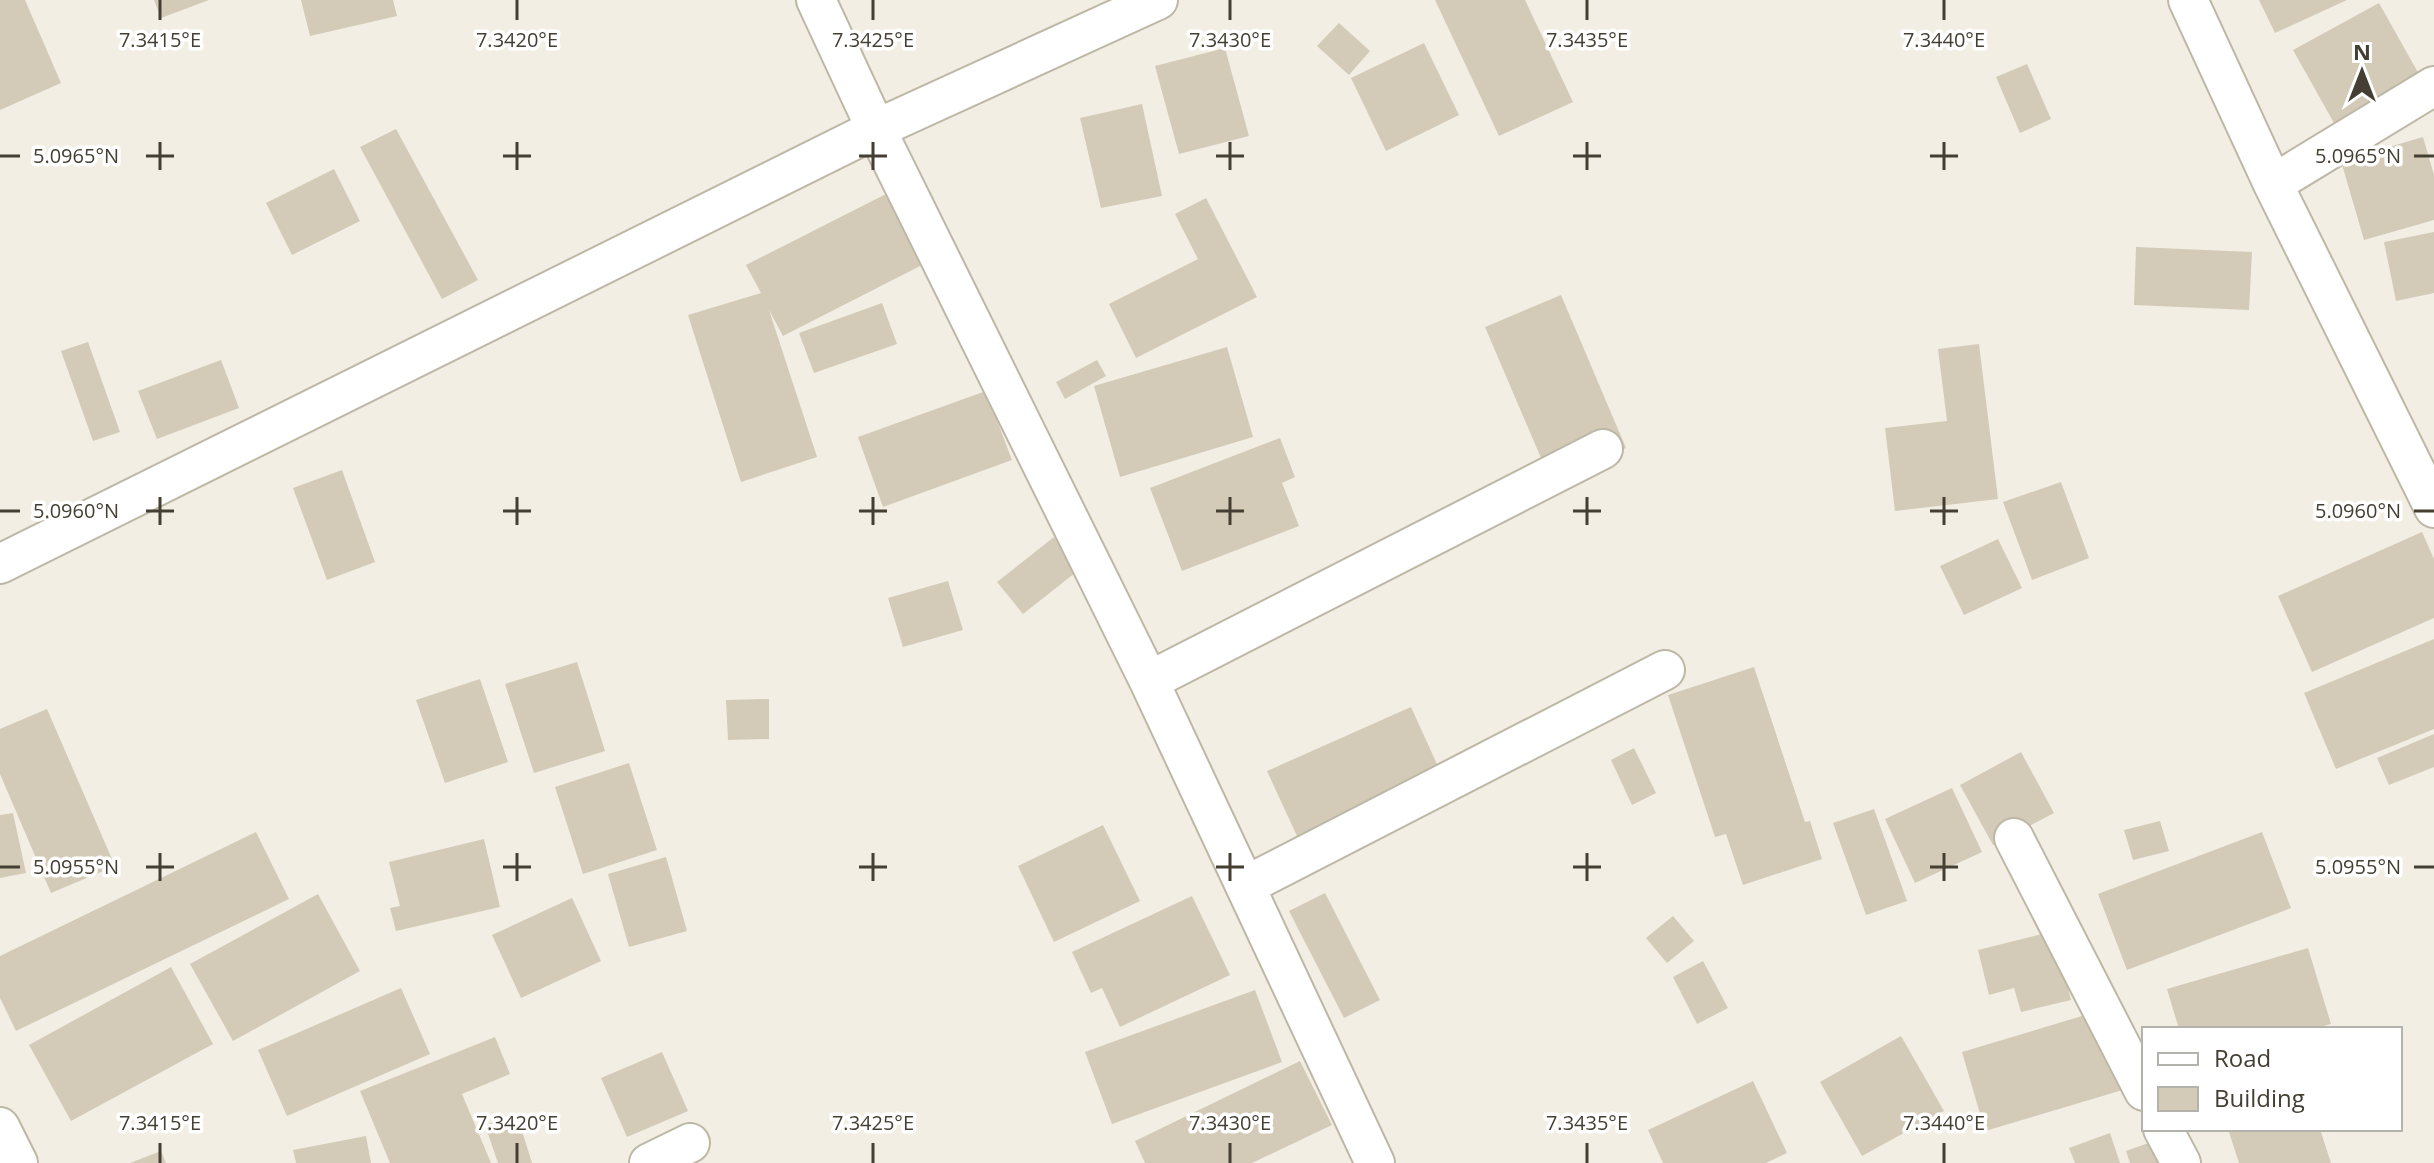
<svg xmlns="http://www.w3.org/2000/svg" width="2434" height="1163" viewBox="0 0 2434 1163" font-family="'Open Sans',sans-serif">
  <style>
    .building { fill: #d3cbb8 }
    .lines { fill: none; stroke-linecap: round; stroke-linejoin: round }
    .minor-casing { stroke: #bdb7a6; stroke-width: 42 }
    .minor { stroke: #fff; stroke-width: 38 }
    .ticks { fill: none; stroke: #443e33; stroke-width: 3 }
    .ticks-label { font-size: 20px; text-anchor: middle; fill: #443e33; stroke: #fff; stroke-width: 7; stroke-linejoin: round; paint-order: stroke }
  </style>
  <rect width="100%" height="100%" fill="#f2eee3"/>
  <!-- building -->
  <path class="building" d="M0 0H25L61 83 0 110Z
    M154 0H209L161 18Z
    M301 0H393L397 16 310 36Z
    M1435 0H1525L1573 102 1499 136Z
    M2259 0H2347L2275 33Z
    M2379 3 2420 76 2334 123 2293 50Z
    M1339 23 1370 51 1349 75 1317 46Z
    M1424 43 1459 115 1386 151 1351 78Z
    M1225 48 1249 136 1179 154 1155 66Z
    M2027 64 2051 119 2020 133 1996 77Z
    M1142 104 1162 196 1101 208 1080 118Z
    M396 129 478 280 442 299 360 147Z
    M2423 137 2434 175V220L2364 240 2341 161Z
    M334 169 360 221 292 255 266 203Z
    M886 194 922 265 783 336 769 310 817 457 741 482 688 315 761 293 746 265Z
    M1206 198 1257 297 1136 358 1109 304 1198 259 1175 214Z
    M2434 232V293L2396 301 2384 242Z
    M2136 247 2252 252 2249 310 2134 305Z
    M1561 295 1626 448 1550 479 1485 327Z
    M882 303 897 344 814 373 799 333Z
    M88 342 120 432 93 441 61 351Z
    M1979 344 1998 499 1895 511 1885 428 1947 421 1938 349Z
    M1227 347 1253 437 1120 477 1094 386Z
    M221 360 239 408 157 439 138 391Z
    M1097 360 1106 376 1065 399 1056 382Z
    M986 391 1012 460 883 507 858 437Z
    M1280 438 1295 477 1282 483 1299 526 1182 571 1150 488Z
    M342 470 375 562 327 580 293 488Z
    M2061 482 2089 558 2032 580 2003 502Z
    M2422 532 2434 559V618L2312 672 2278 596Z
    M1054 537 1080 569 1023 614 997 582Z
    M1998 539 2022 588 1964 615 1940 566Z
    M948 581 963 630 903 647 888 598Z
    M2434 639V729L2336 769 2304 693Z
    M577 662 605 751 534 773 505 684Z
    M1754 667 1805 822 1810 821 1822 859 1743 885 1726 834 1715 837 1668 695Z
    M480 679 508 762 445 783 416 700Z
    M769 699V739L728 740 726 700Z
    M1411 707 1446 784 1302 847 1267 771Z
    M47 709 115 866 51 893 0 774V729Z
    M2434 734V767L2389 785 2377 758Z
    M1634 748 1656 793 1632 805 1611 760Z
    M2021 752 2054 813 1993 845 1960 785Z
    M629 763 657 850 583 874 555 787Z
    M1952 788 1982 852 1915 883 1885 819Z
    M1874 809 1907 901 1866 915 1833 823Z
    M13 813 26 873 0 878V815Z
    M2160 821 2169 851 2133 860 2124 830Z
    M1103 825 1140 901 1054 942 1018 866Z
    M256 832 289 899 16 1031 0 998V956Z
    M2262 832 2291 908 2127 970 2098 894Z
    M484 839 500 907 396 931 390 908 400 906 389 862Z
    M666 857 687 931 629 947 608 874Z
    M1325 893 1380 1000 1344 1018 1289 911Z
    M318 894 360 971 233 1041 190 964Z
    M1192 896 1230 975 1120 1027 1102 988 1091 993 1072 952Z
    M572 898 601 961 521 998 492 935Z
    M1673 916 1694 941 1667 963 1646 938Z
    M2054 931 2071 1000 2021 1012 2014 988 1989 995 1978 950Z
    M2308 948 2331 1024 2313 1029H2179L2167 989Z
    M1703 961 1728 1008 1697 1024 1673 977Z
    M171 967 213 1044 71 1121 29 1045Z
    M401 988 430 1054 287 1116 258 1050Z
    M1255 990 1282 1062 1112 1124 1085 1052Z
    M2102 1010 2126 1089 1985 1131 1962 1052Z
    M1901 1036 1944 1111 1862 1156 1820 1082Z
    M495 1037 510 1074 462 1094 491 1163H390L360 1091Z
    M662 1052 688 1111 627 1137 601 1078Z
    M1300 1061 1332 1125 1252 1163H1145L1135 1141Z
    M1753 1081 1787 1153 1766 1163H1663L1648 1130Z
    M517 1115 532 1163H498L485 1125Z
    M2228 1129H2320L2331 1163H2239Z
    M2110 1133 2120 1163H2075L2069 1148Z
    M2171 1135 2181 1163H2130L2126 1151Z
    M366 1136 371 1163H296L293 1150Z
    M161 1151 166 1163H130Z"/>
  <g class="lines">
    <defs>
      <path id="minor" d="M816 0 876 129 1158 0
        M2188 0 2273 184 2434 508
        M2273 184 2434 86
        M0 564 876 129 1149 681 1375 1163
        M1149 681 1603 449
        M2014 838 2144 1091
        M1245 886 1665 670
        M0 1127 18 1163
        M2163 1129 2181 1163
        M649 1163 690 1143"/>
    </defs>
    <!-- minor casing -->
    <use href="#minor" class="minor-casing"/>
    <!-- minor -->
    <use href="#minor" class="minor"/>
  </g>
  <!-- ticks -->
  <path class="ticks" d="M160 0V20M517 0V20M873 0V20M1230 0V20M1587 0V20M1944 0V20M160 142V170M517 142V170M873 142V170M1230 142V170M1587 142V170M1944 142V170M0 156H20M146 156H174M503 156H531M859 156H887M1216 156H1244M1573 156H1601M1930 156H1958M2414 156H2434M160 497V525M517 497V525M873 497V525M1230 497V525M1587 497V525M1944 497V525M0 511H20M146 511H174M503 511H531M859 511H887M1216 511H1244M1573 511H1601M1930 511H1958M2414 511H2434M160 853V881M517 853V881M873 853V881M1230 853V881M1587 853V881M1944 853V881M0 867H20M146 867H174M503 867H531M859 867H887M1216 867H1244M1573 867H1601M1930 867H1958M2414 867H2434M160 1143V1163M517 1143V1163M873 1143V1163M1230 1143V1163M1587 1143V1163M1944 1143V1163"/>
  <g class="ticks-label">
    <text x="160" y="47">7.3415°E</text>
    <text x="517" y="47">7.3420°E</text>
    <text x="873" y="47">7.3425°E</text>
    <text x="1230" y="47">7.3430°E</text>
    <text x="1587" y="47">7.3435°E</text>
    <text x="1944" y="47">7.3440°E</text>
    <text x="76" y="163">5.0965°N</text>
    <text x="2358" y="163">5.0965°N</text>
    <text x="76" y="518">5.0960°N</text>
    <text x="2358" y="518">5.0960°N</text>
    <text x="76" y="874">5.0955°N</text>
    <text x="2358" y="874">5.0955°N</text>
    <text x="160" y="1130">7.3415°E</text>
    <text x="517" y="1130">7.3420°E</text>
    <text x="873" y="1130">7.3425°E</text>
    <text x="1230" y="1130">7.3430°E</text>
    <text x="1587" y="1130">7.3435°E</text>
    <text x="1944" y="1130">7.3440°E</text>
  </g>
  <!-- legend -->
  <rect x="2142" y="1027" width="260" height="104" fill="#ffffff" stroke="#b4b2ad" stroke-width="2"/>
  <rect x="2158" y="1053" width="40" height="12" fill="#ffffff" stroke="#b4b2ad" stroke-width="2"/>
  <text x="2214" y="1067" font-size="24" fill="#443e33">Road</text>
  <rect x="2158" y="1087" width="40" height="24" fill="#d3cbb8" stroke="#b4b2ad" stroke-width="2"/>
  <text x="2214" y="1107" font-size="24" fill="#443e33">Building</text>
  <!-- north arrow -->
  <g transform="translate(2362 72)" stroke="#ffffff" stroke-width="6" paint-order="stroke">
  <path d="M0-6L14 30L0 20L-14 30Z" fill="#443e33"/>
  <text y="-12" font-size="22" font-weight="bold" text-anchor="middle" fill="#443e33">N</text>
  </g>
</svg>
